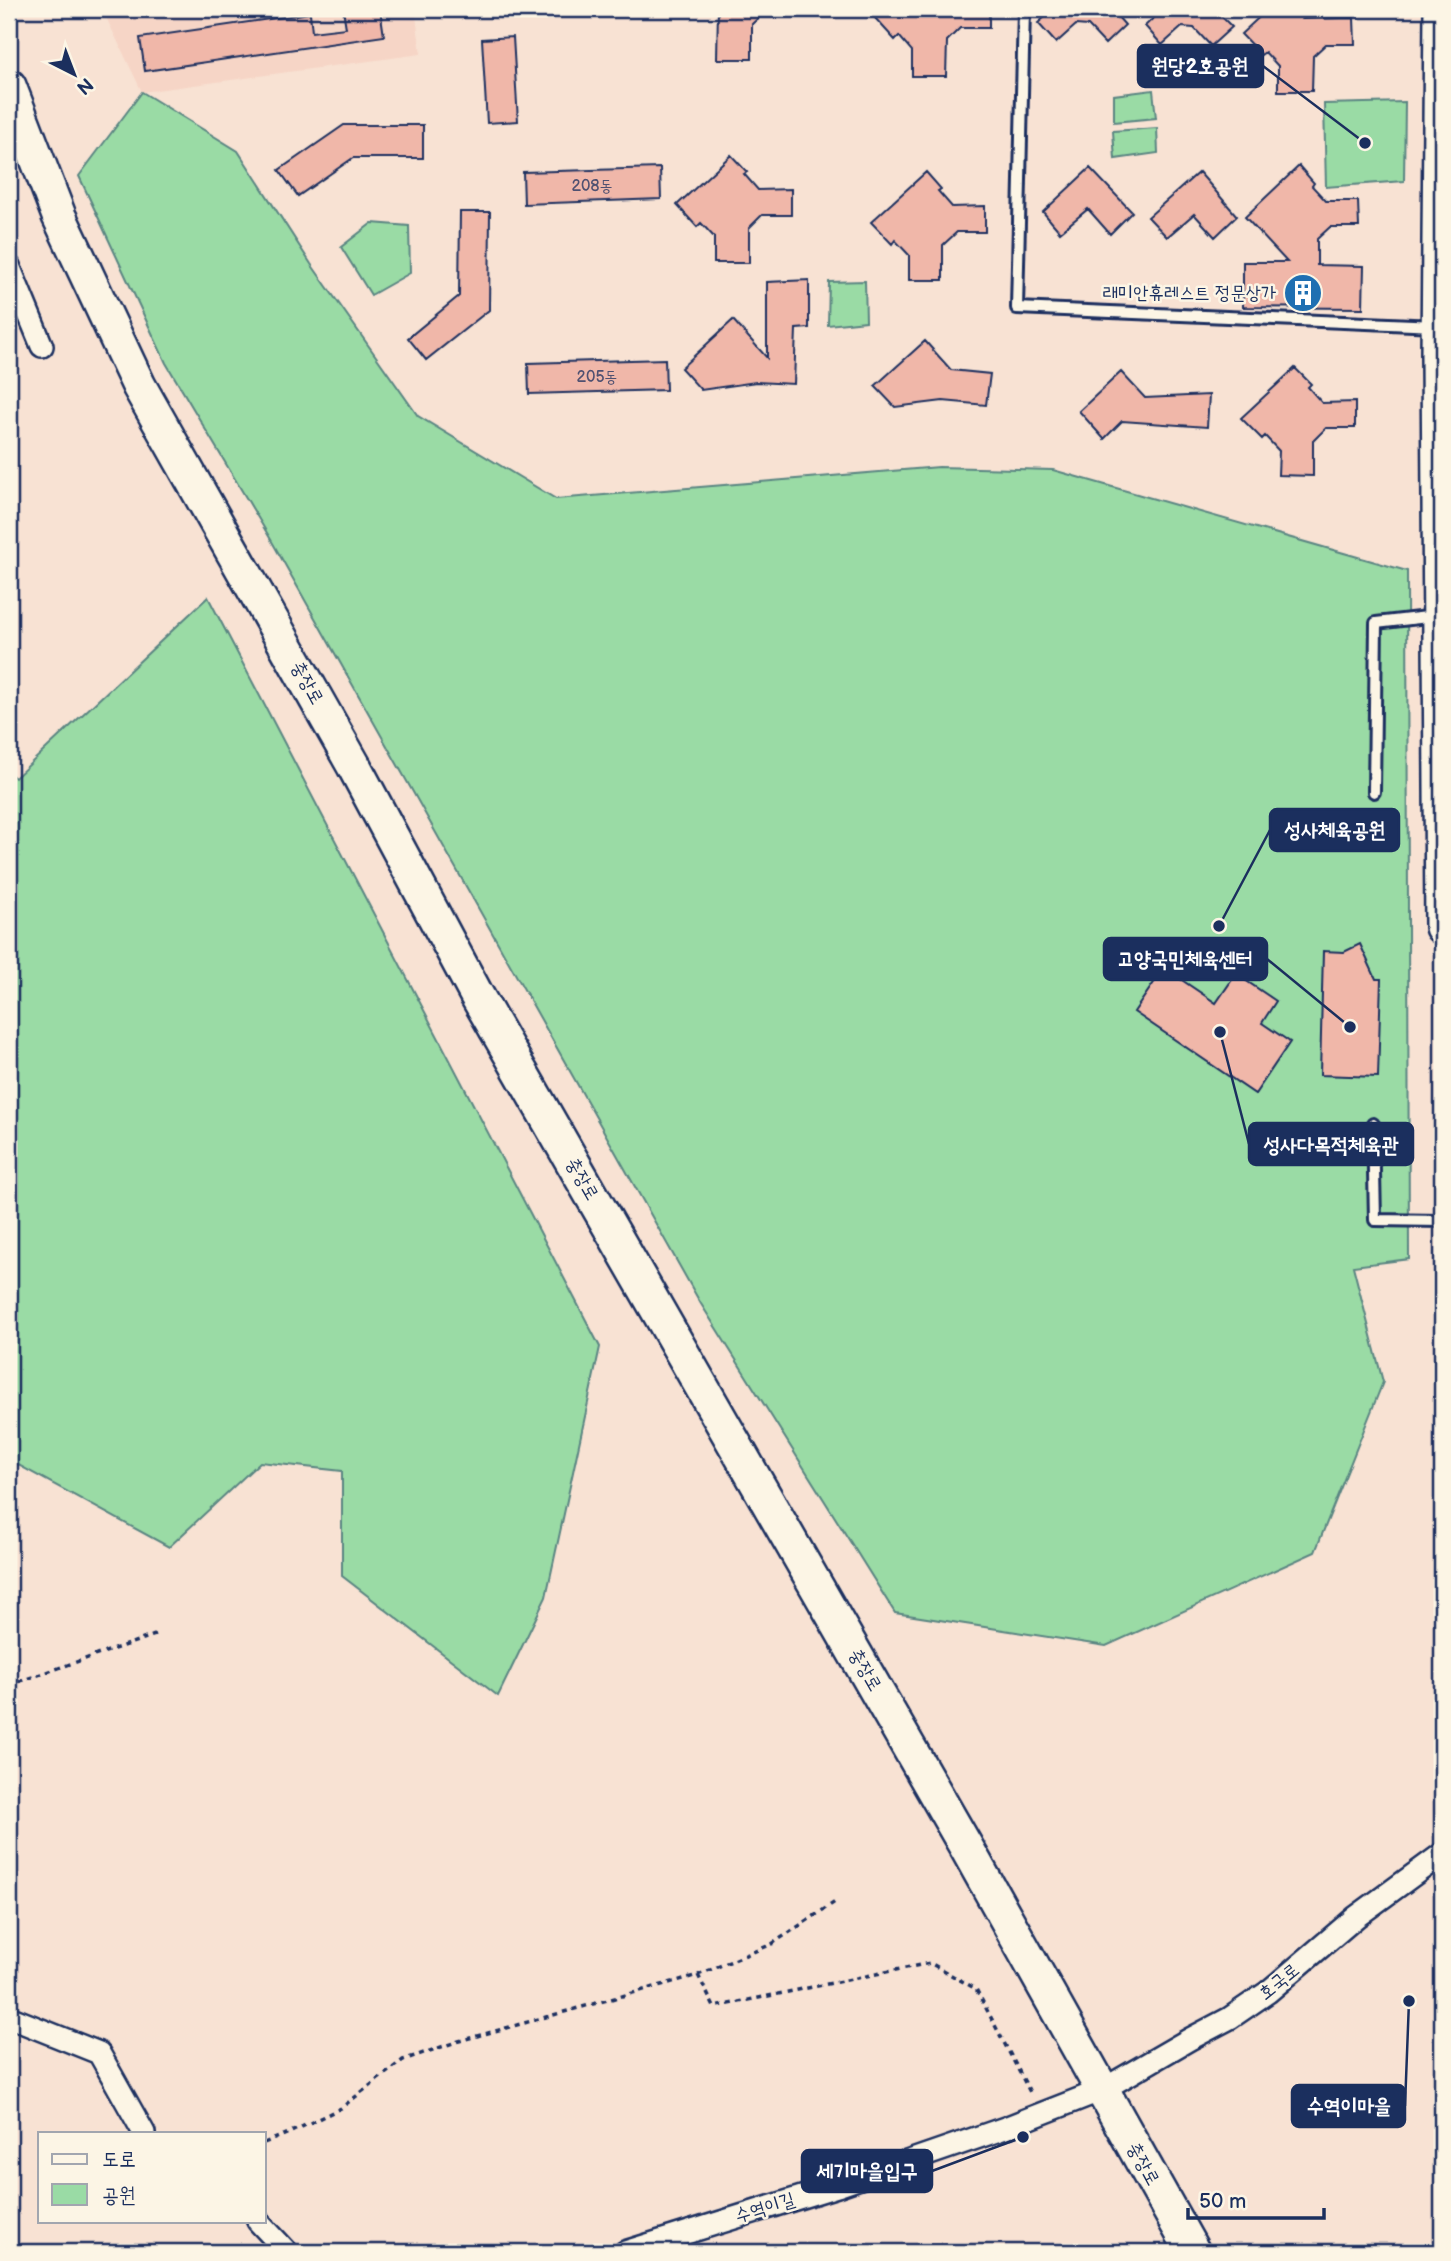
<svg xmlns="http://www.w3.org/2000/svg" width="1451" height="2261" viewBox="0 0 1451 2261" font-family="'Balsamiq Sans','Poor Story',sans-serif">
  <style>
    .built { fill: #f6d5c6 }
    .green { fill: #9adba5; stroke: #5a8582; stroke-width: 2 }
    .building { fill: #f0b7a9; stroke: #1b2f5e; stroke-width: 2 }
    .lines { fill: none; stroke-linecap: round; stroke-linejoin: round }
    .lane-casing { stroke: #1b2f5e; stroke-width: 16 }
    .street-casing { stroke: #1b2f5e; stroke-width: 26 }
    .primary-casing { stroke: #1b2f5e; stroke-width: 38 }
    .path { stroke: #1b2f5e; stroke-width: 3.5; stroke-dasharray: 5 5; stroke-linecap: butt }
    .lane { stroke: #fcf5e5; stroke-width: 10 }
    .street { stroke: #fcf5e5; stroke-width: 21 }
    .primary { stroke: #fcf5e5; stroke-width: 33 }
    .labels { text-anchor: middle; dominant-baseline: central; stroke-width: 5; stroke-linejoin: round; paint-order: stroke }
    .number-label { font-size: 16px; fill: #505171 }
    .poi-label { font-size: 19px; fill: #1b2f5e; stroke: #fcf5e5; text-anchor: end }
    .street-label { font-size: 19px; fill: #1b2f5e; stroke: #fcf5e5 }
    .leader { fill: none; stroke: #1b2f5e; stroke-width: 2.5 }
    .callout-dot { fill: #1b2f5e; stroke: #fcf5e5; stroke-width: 2.5 }
    .callout { fill: #1b2f5e; stroke: #1b2f5e; stroke-width: 2.5 }
    .callout-label { font-size: 21px; text-anchor: middle; font-weight: bold; fill: #fff }
  </style>
  <rect width="100%" height="100%" fill="#f8e2d3"/>
  <filter id="ink" filterUnits="userSpaceOnUse"><feTurbulence type="fractalNoise" baseFrequency=".0143" numOctaves="2"/><feDisplacementMap in="SourceGraphic" scale="14" xChannelSelector="R" yChannelSelector="G"/><feConvolveMatrix kernelMatrix="1 2 1 2 8 2 1 2 1" color-interpolation-filters="sRGB"/></filter>
  <g filter="url(#ink)">
    <!-- built -->
    <path class="built" d="M102 9H415L421 54 142 92Z"/>
    <!-- green -->
    <path class="green" d="M1153 90 1156 118 1114 122V95Z
      M142 92 238 151 311 264 418 416 556 499 939 467 1053 470 1407 571 1409 1259 1353 1266 1383 1382 1315 1552 1106 1646 895 1613 701 1304 270 538 166 363 79 176Z
      M1405 102 1404 181 1326 187 1324 104Z
      M1157 128 1158 153 1115 159 1113 131Z
      M372 223 409 226 410 273 371 295 341 247Z
      M865 281 866 321 828 325 829 282Z
      M208 597 600 1347 546 1597 498 1696 342 1576V1471L260 1462 169 1547 9 1460V773L15 778Z"/>
    <!-- building -->
    <path class="building" d="M343 9H380L384 36 145 71 140 38 310 13 312 32 346 28Z
      M718 9H768L752 24V59H717Z
      M885 9H989V28H960L947 41 946 76H912V51L899 36 895 40 875 18Z
      M1054 9H1111L1125 25 1105 44 1088 26 1076 25 1056 43 1038 23Z
      M1163 9H1214L1232 27 1211 46 1194 28 1182 27 1162 45 1145 26Z
      M1268 9H1312L1303 19 1354 18 1355 44H1326L1313 56 1312 91H1278V66L1265 52 1261 55 1241 34Z
      M513 37 518 121 487 123 482 39Z
      M344 125H423V158H353L298 196 279 170Z
      M731 155 747 172 744 174 758 190 791 189V215H762L749 228V263H714V237L701 223 697 227 677 205Z
      M1299 166 1314 183 1312 186 1326 201H1358L1359 227H1330L1317 239V265L1364 266 1363 308 1243 307V262H1287L1245 217Z
      M660 168 661 199 524 204 523 172Z
      M1090 168 1132 212 1110 234 1088 209 1060 232 1043 212Z
      M926 172 941 189 938 191 952 207 985 206V232H957L943 245V280H909V255L895 240 892 244 871 222Z
      M1199 172 1237 216 1215 237 1194 214 1167 237 1148 217Z
      M460 212H490L489 310 426 360 408 338 459 296Z
      M809 280V328L796 329 794 384 756 382 701 390 681 368 733 320 767 358V282Z
      M925 341 951 370 990 374 986 405 943 401 895 407 875 386Z
      M665 359 666 390 529 394 528 363Z
      M1295 368 1311 384 1308 387 1322 403 1355 402V428H1326L1313 441V476L1278 475 1279 451 1265 436 1262 439 1241 418Z
      M1121 372 1145 398 1209 395 1207 427 1122 421 1104 439 1079 411Z
      M1360 944 1376 979H1381L1378 1077 1320 1075 1323 951 1344 952Z
      M1164 968 1216 1003 1236 974 1276 1001 1262 1023 1290 1042 1255 1094 1134 1012Z"/>
    <g class="lines">
      <defs>
        <path id="lane" d="M1024 9 1017 308 1436 326
          M1374 792 1376 623 1436 616
          M1373 1124 1375 1220 1442 1221"/>
        <path id="street" d="M9 266 42 346
          M9 2017 99 2053 144 2133
          M258 2221 287 2252
          M625 2252 837 2186 1005 2128 1102 2090 1190 2039 1230 2018 1268 1992 1356 1917 1442 1854"/>
        <path id="primary" d="M1441 9 1438 356 1442 927
          M9 86 59 216 139 386 354 766 476 994 965 1845 1193 2252"/>
      </defs>
      <!-- lane casing -->
      <use href="#lane" class="lane-casing"/>
      <!-- street casing -->
      <use href="#street" class="street-casing"/>
      <!-- primary casing -->
      <use href="#primary" class="primary-casing"/>
      <!-- path -->
      <path class="path" d="M9 1685 155 1635
        M698 1975 714 2007 930 1963 976 1989 1032 2096
        M264 2143 289 2133 341 2108 403 2060 459 2041 698 1975 772 1944 838 1900"/>
      <!-- lane -->
      <use href="#lane" class="lane"/>
      <!-- street -->
      <use href="#street" class="street"/>
      <!-- primary -->
      <use href="#primary" class="primary"/>
    </g>
  </g>
  <!-- icons -->
  <defs>
    <symbol id="building-disc" viewBox="-11 -11 22 22"><circle r="9.5" fill="#1f6fb2" stroke="#fcf5e5"/><path d="M-4-6H4V6H1V3H-1V6H-4ZM-2.5-4.3h1.7v1.8h-1.7ZM.8-4.3h1.7v1.8H.8ZM-2.5-1h1.7V.8h-1.7ZM.8-1h1.7V.8H.8Z" fill="#fff"/></symbol>
  </defs>
  <g fill-rule="evenodd">
    <use href="#building-disc" x="1281" y="271" width="44" height="44"/>
  </g>
  <g class="labels">
    <!-- number labels -->
    <g class="number-label">
      <text x="592" y="186">208동</text>
      <text x="597" y="377">205동</text>
    </g>
    <!-- poi labels -->
    <g class="poi-label">
      <text x="1276" y="293">래미안휴레스트 정문상가</text>
    </g>
    <!-- street labels -->
    <g class="street-label">
      <text transform="translate(307 683) rotate(61)">충장로</text>
      <text transform="translate(582 1179) rotate(60)">충장로</text>
      <text transform="translate(865 1670) rotate(60)">충장로</text>
      <text transform="translate(1279 1982) rotate(-39)">호국로</text>
      <text transform="translate(1143 2164) rotate(61)">충장로</text>
      <text transform="translate(765 2208) rotate(-17)">수역이길</text>
    </g>
  </g>
  <!-- callouts -->
  <path class="leader" d="M1365 143L1263 66M1219 926L1270 830M1350 1027L1267 959M1220 1032L1249 1144M1409 2001L1405 2106M1023 2137L932 2171"/>
  <g class="callout-dot">
    <circle cx="1365" cy="143" r="7"/>
    <circle cx="1219" cy="926" r="7"/>
    <circle cx="1350" cy="1027" r="7"/>
    <circle cx="1220" cy="1032" r="7"/>
    <circle cx="1409" cy="2001" r="7"/>
    <circle cx="1023" cy="2137" r="7"/>
  </g>
  <g class="callout">
    <rect x="1138" y="45" width="125" height="42" rx="7"/>
    <rect x="1270" y="809" width="129" height="42" rx="7"/>
    <rect x="1104" y="938" width="163" height="42" rx="7"/>
    <rect x="1249" y="1123" width="164" height="42" rx="7"/>
    <rect x="1292" y="2085" width="113" height="42" rx="7"/>
    <rect x="802" y="2150" width="130" height="42" rx="7"/>
  </g>
  <g class="callout-label">
    <text x="1200" y="73">원당2호공원</text>
    <text x="1335" y="837">성사체육공원</text>
    <text x="1185" y="966">고양국민체육센터</text>
    <text x="1331" y="1152">성사다목적체육관</text>
    <text x="1349" y="2113">수역이마을</text>
    <text x="867" y="2178">세기마을입구</text>
  </g>
  <!-- margin -->
  <rect width="1451" height="2261" fill="none" stroke="#fcf5e5" stroke-width="35"/>
  <rect x="18" y="18" width="1416" height="2226" fill="none" stroke="#1b2f5e" stroke-width="2.5" filter="url(#ink)"/>
  <!-- legend -->
  <rect x="38" y="2132" width="228" height="91" fill="#fcf5e5" stroke="#a2a6af" stroke-width="2"/>
  <rect x="52" y="2154" width="35" height="10" fill="#fcf5e5" stroke="#a2a6af" stroke-width="2"/>
  <text x="102" y="2166" font-size="21" fill="#1b2f5e">도로</text>
  <rect x="52" y="2184" width="35" height="21" fill="#9adba5" stroke="#a2a6af" stroke-width="2"/>
  <text x="102" y="2202" font-size="21" fill="#1b2f5e">공원</text>
  <!-- north arrow -->
  <g transform="translate(74 74) rotate(138)" stroke="#fcf5e5" stroke-width="5" paint-order="stroke">
  <path d="M0-5L12 26L0 18L-12 26Z" fill="#1b2f5e"/>
  <text y="-10" font-size="19" font-weight="bold" text-anchor="middle" fill="#1b2f5e">N</text>
  </g>
  <!-- scale -->
  <path d="M1188 2208v10h136v-10" fill="none" stroke="#1b2f5e" stroke-width="3.5"/>
  <text x="1199" y="2208" font-size="21" fill="#1b2f5e" stroke="#fcf5e5" stroke-width="5" paint-order="stroke">50 m</text>
</svg>
